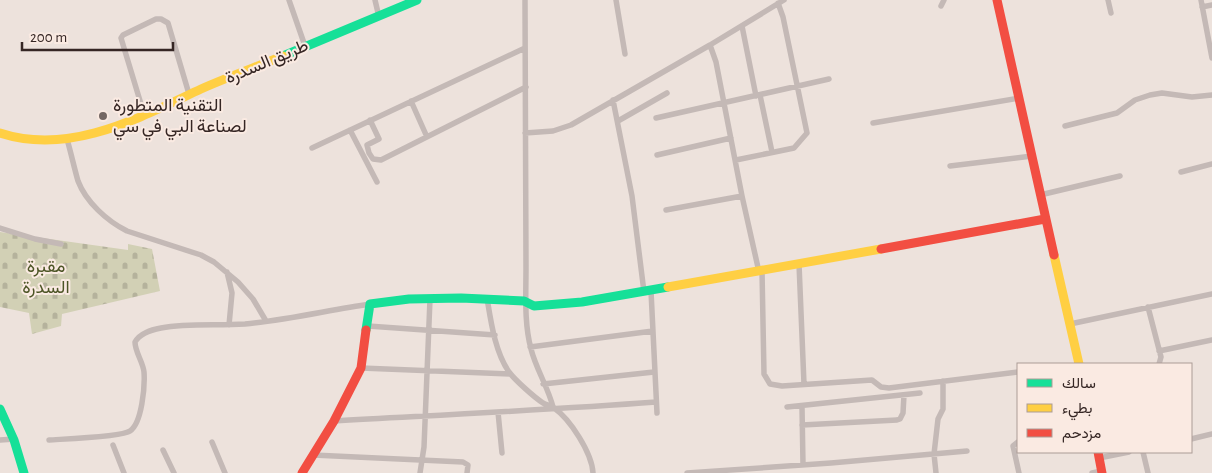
<svg xmlns="http://www.w3.org/2000/svg" width="1212" height="473" viewBox="0 0 1212 473" font-family="'Alegreya Sans',Vazirmatn,sans-serif">
  <style>
    .cemetery { fill: url(#cemetery-stones) }
    .lines { fill: none; stroke-linecap: round; stroke-linejoin: round }
    .street { stroke: #c4b9b6; stroke-width: 5.5 }
    .fast { stroke: #16e098; stroke-width: 9 }
    .slow { stroke: #ffcf43; stroke-width: 9 }
    .jam { stroke: #f24e42; stroke-width: 9 }
    .poi-dot { fill: #756864; stroke: #faeae2; stroke-width: 2 }
    .labels { text-anchor: middle; dominant-baseline: central; stroke-width: 4; stroke-linejoin: round; paint-order: stroke }
    .street-label { font-size: 18px; fill: #352624; stroke: #faeae2 }
    .poi-label { font-size: 18px; fill: #352624; stroke: #faeae2; text-anchor: start }
    .park-label { font-size: 18px; fill: #4d5526; stroke: #faeae2 }
  </style>
  <defs>
    <pattern id="cemetery-stones" width="16" height="16" patternUnits="userSpaceOnUse" patternTransform="scale(1.25)"><rect width="16" height="16" fill="#d2d0b5"/><path d="M2 7V4a2 2 0 0 1 4 0v3zM10 15v-3a2 2 0 0 1 4 0v3z" fill="#b5b29c"/></pattern>
  </defs>
  <rect width="100%" height="100%" fill="#ede2dc"/>
  <!-- cemetery -->
  <path class="cemetery" d="M0 232 128 250V244L152 249 160 291 62 314 61 326 32 334 29 313 0 307Z"/>
  <g class="lines">
    <!-- street -->
    <path class="street" d="M289 0 305 46
      M375 0 379 17
      M525 0 526 268C526 295 524 323 531 349 536 369 548 387 553 407
      M616 0 625 54
      M1108 0 1111 13
      M1201 0 1212 58
      M941 6 944 0
      M1202 7 1212 5
      M742 26 756 96
      M710 45 716 62 742 196 759 272
      M760 95 772 152
      M613 100 632 196 644 292
      M411 101 427 137
      M144 114 121 38 123 35 156 19H161L168 23 189 94
      M656 118 829 79
      M370 120 379 139 367 145 369 153 373 159 381 160 526 87
      M618 121 667 93
      M873 123 1019 98
      M1065 126 1117 113 1135 100 1150 95 1162 93 1192 97 1212 95
      M350 130 377 182
      M525 133 553 131 571 125 710 45 784 0
      M67 139C71 153 74 167 78 181 86 202 107 221 127 231L201 255 214 262 238 282 253 299 266 321
      M312 148 525 48
      M657 155 731 138
      M736 160 794 148 807 133 783 17 778 3
      M950 166 1032 156
      M1181 172 1212 164
      M1040 195 1120 176
      M666 210 742 196
      M0 228 35 239 61 244
      M799 264 804 384
      M762 271 764 374 770 384 782 386 872 380 881 387 889 388 1018 372
      M227 272 232 293 229 325
      M651 291 657 413
      M487 298C491 322 495 352 509 372 516 381 534 397 543 403 547 405 551 406 554 408 570 419 592 453 593 473
      M1148 307 1161 357 1159 364
      M1070 324 1212 294
      M368 326 495 335
      M530 347 653 331
      M1159 351 1212 340
      M361 368 510 374
      M543 384 654 372
      M787 407 920 393
      M802 407 803 465
      M498 412 502 453
      M334 421C441 415 548 410 656 402
      M802 425 897 420 900 419 903 413 904 395
      M1191 439 1212 434
      M0 440 15 439
      M49 440C63 439 122 437 130 431 142 423 145 386 144 372 143 362 135 352 135 342 140 333 151 330 161 328 189 323 217 326 245 324 287 320 329 310 370 304
      M212 442 225 473
      M1018 442 1013 446 1019 473
      M113 445 124 473
      M163 450 174 473
      M1143 452 1148 473
      M313 455 463 462 468 465 467 473
      M1099 458 1129 452
      M420 473 424 447 430 299
      M687 473 831 463 967 451
      M936 473 934 454 938 419 943 409V381
      M1092 473 1102 471"/>
    <!-- fast -->
    <path class="fast" d="M283 56 417 0
      M366 330 370 304 409 299 461 298 524 301 534 306 582 302 668 287
      M0 409 14 440 24 473"/>
    <!-- slow -->
    <path class="slow" d="M0 133C70 156 139 118 201 89 228 77 256 67 283 56
      M1054 255 1079 364
      M668 287 881 249"/>
    <!-- jam -->
    <path class="jam" d="M997 0 1054 255
      M881 249 1045 219
      M1098 452 1102 473
      M302 473 334 421 361 368 366 330"/>
  </g>
  <!-- markers -->
  <circle class="poi-dot" cx="103" cy="116" r="5"/>
  <g class="labels">
    <!-- street labels -->
    <g class="street-label">
      <text transform="translate(267 62) rotate(-23)">طريق السدرة</text>
    </g>
    <!-- poi labels -->
    <g class="poi-label">
      <text x="113" y="106">التقنية المتطورة<tspan x="113" dy="21">لصناعة البي في سي</tspan></text>
    </g>
    <!-- park labels -->
    <g class="park-label">
      <text x="46" y="267">مقبرة<tspan x="46" dy="21">السدرة</tspan></text>
    </g>
  </g>
  <!-- legend -->
  <rect x="1017" y="363" width="175" height="90" fill="#faeae2" stroke="#ab9c96"/>
  <rect x="1027" y="379" width="25" height="8" fill="#16e098" stroke="#ab9c96"/>
  <text x="1062" y="388" font-size="15" fill="#352624">سالك</text>
  <rect x="1027" y="404" width="25" height="8" fill="#ffcf43" stroke="#ab9c96"/>
  <text x="1062" y="413" font-size="15" fill="#352624">بطيء</text>
  <rect x="1027" y="429" width="25" height="8" fill="#f24e42" stroke="#ab9c96"/>
  <text x="1062" y="438" font-size="15" fill="#352624">مزدحم</text>
  <!-- scale -->
  <path d="M22 42v8h151v-8" fill="none" stroke="#352624" stroke-width="2.5"/>
  <text x="30" y="42" font-size="15" fill="#352624" stroke="#faeae2" stroke-width="4" paint-order="stroke">200 m</text>
</svg>
